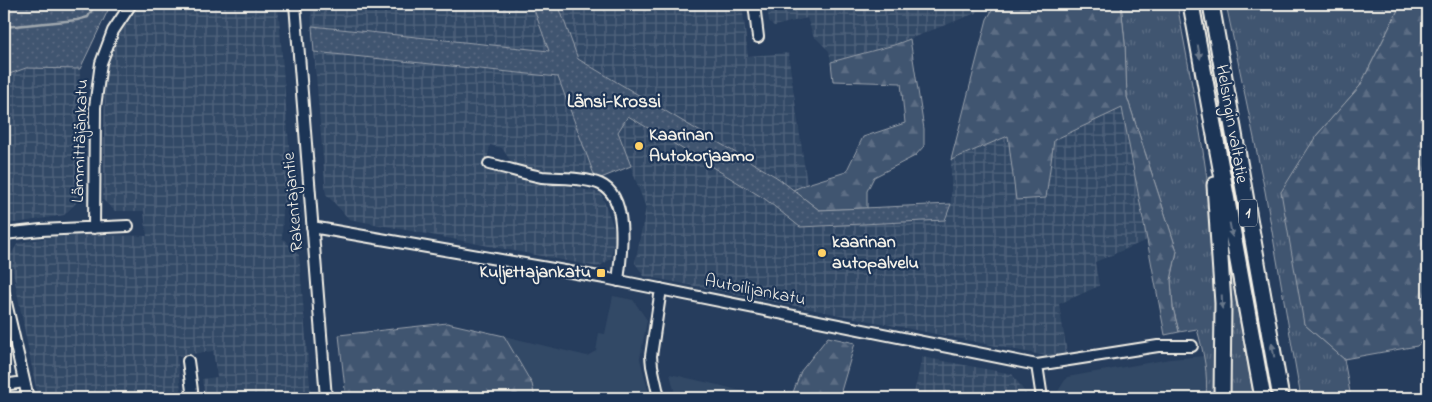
<svg xmlns="http://www.w3.org/2000/svg" width="1432" height="402" viewBox="0 0 1432 402" font-family="'Indie Flower',sans-serif">
  <style>
    .built { fill: #334966 }
    .industrial { fill: url(#industrial-grid) }
    .grass { fill: url(#grass-tufts); stroke: #9aa2ac }
    .forest { fill: url(#forest-firs); stroke: #9aa2ac }
    .park { fill: url(#park-dots); stroke: #9aa2ac }
    .lines { fill: none; stroke-linecap: round; stroke-linejoin: round }
    .stream { stroke: #9fa7ae; stroke-width: 2.5 }
    .minor-casing { stroke: #f4f1e8; stroke-width: 14 }
    .highway-casing { stroke: #f4f1e8; stroke-width: 19 }
    .minor { stroke: #1d3557; stroke-width: 10 }
    .highway { stroke: #1d3557; stroke-width: 15 }
    .oneway { fill: #68778a }
    .poi-dot { fill: #ffd166; stroke: #1d3557; stroke-width: 2 }
    .labels { text-anchor: middle; dominant-baseline: central; stroke-width: 4.5; stroke-linejoin: round; paint-order: stroke }
    .shield { fill: #1d3557; stroke: #b4b9bc; stroke-width: 1 }
    .shield-label { font-size: 16px; font-weight: bold; fill: #f4f1e8 }
    .street-label { font-size: 18px; fill: #f4f1e8; stroke: #1d3557 }
    .poi-label { font-size: 18px; font-weight: bold; fill: #f4f1e8; stroke: #1d3557; text-anchor: start }
    .neighbourhood-label { font-size: 19px; font-weight: bold; fill: #f4f1e8; stroke: #1d3557 }
  </style>
  <defs>
    <pattern id="industrial-grid" width="8" height="8" patternUnits="userSpaceOnUse" patternTransform="scale(1.25)"><rect width="8" height="8" fill="#334966"/><path d="M0 4h8M4 0v8" fill="none" stroke="#51647c"/></pattern>
    <pattern id="grass-tufts" width="24" height="20" patternUnits="userSpaceOnUse" patternTransform="scale(1.25)"><rect width="24" height="20" fill="#40546f"/><path d="M3 7l-1-3M5 7V3M7 7l1-3M15 17l-1-3M17 17v-4M19 17l1-3" fill="none" stroke="#5c6d84"/></pattern>
    <pattern id="forest-firs" width="22" height="20" patternUnits="userSpaceOnUse" patternTransform="scale(1.25)"><rect width="22" height="20" fill="#40546f"/><path d="M5 1l3.5 6h-7zM16 11l3.5 6h-7z" fill="#5c6d84"/></pattern>
    <pattern id="park-dots" width="8" height="8" patternUnits="userSpaceOnUse" patternTransform="scale(1.25)"><rect width="8" height="8" fill="#40546f"/><path d="M2 2h.1M6 6h.1" fill="none" stroke="#5c6d84" stroke-width="1.8" stroke-linecap="round"/></pattern>
  </defs>
  <rect width="100%" height="100%" fill="#263d5d"/>
  <filter id="ink" filterUnits="userSpaceOnUse"><feTurbulence type="fractalNoise" baseFrequency=".02" numOctaves="2"/><feDisplacementMap in="SourceGraphic" scale="10" xChannelSelector="R" yChannelSelector="G"/><feConvolveMatrix kernelMatrix="1 2 1 2 8 2 1 2 1" color-interpolation-filters="sRGB"/></filter>
  <g filter="url(#ink)">
    <!-- built -->
    <path class="built" d="M613 296 633 300 647 320 640 359 650 398H535L532 384 504 336 587 356 596 351 599 333 605 334Z
      M1205 356 1207 379 1206 398H1056L1055 396 1067 377 1170 359Z
      M670 374 722 386 766 398H676Z"/>
    <!-- industrial -->
    <path class="industrial" d="M141 4H278L293 196 283 207 282 238 299 255 311 398H205L202 379 217 377 213 351 177 356 182 398H38L10 256 18 243 63 235 147 236 144 211H115L103 200 105 69 121 32Z
      M311 4H532L549 51 312 26Z
      M558 4H742L748 56 788 53 807 184 793 190 778 178 578 59Z
      M767 4H983L976 13 894 45 831 62 829 51 813 35 807 18 774 26 769 21Z
      M314 52 558 77 596 180 512 163 502 148 490 145 485 170 601 193 616 234 611 259 598 267 349 219 326 194Z
      M26 68 80 69 78 201 64 215 16 223H4V76Z
      M1122 107 1147 240 1095 262 1099 286 1059 304 1067 353 1047 356 644 276 635 263 646 208 618 132 627 116 765 199 800 227 945 220 951 204V160L962 116Z
      M922 357 1012 374 1029 398H913Z"/>
    <!-- grass -->
    <path class="grass" d="M1121 4H1177C1191 79 1206 155 1213 232 1218 287 1218 343 1218 398H1206C1208 372 1204 354 1197 329L1179 332 1173 308 1171 280 1177 251 1127 97 1125 43Z
      M1226 4H1401L1360 86 1316 136 1304 324 1344 359 1351 398H1301L1265 191Z
      M1224 236 1254 398H1226Z"/>
    <!-- forest -->
    <path class="forest" d="M996 4H1121L1125 43 1127 97 1177 251 1171 280 1173 308 1179 332 1165 335 1122 108 1054 140 1046 198 1016 200 1008 136 951 160 987 19Z
      M1401 4H1428V336L1417 346 1344 359 1304 324 1281 192 1316 136 1360 86Z
      M910 39 924 129V146L915 156 874 177 867 191V208L819 210 793 190 807 184 846 172 863 137 905 123 901 83 833 81 831 62 894 45Z
      M447 323 504 336 532 384 535 398H346L339 335Z
      M828 337 855 343 839 398H791L801 371Z"/>
    <!-- park -->
    <path class="park" d="M4 4H111L80 69 26 68 4 76Z
      M532 4H558L578 59 778 178 819 210 951 204 945 220 800 227 765 199 628 116 618 132 631 166 596 180 558 77 314 52 312 26 549 51Z"/>
    <g class="lines">
      <!-- stream -->
      <path class="stream" d="M4 27 77 20 88 17 95 4"/>
      <defs>
        <path id="minor" d="M295 4 326 398
          M754 4 758 37
          M489 164C507 168 525 174 542 177 560 179 583 177 600 184 630 197 621 256 618 281
          M312 227 605 278 1037 365 1158 346H1192
          M94 228 95 107 101 63 113 31 131 4
          M4 234 41 230 128 226
          M4 294 28 398
          M188 361 193 398
          M1037 365 1042 398
          M4 385 24 382
          M659 398 652 366 651 356 661 289"/>
        <path id="highway" d="M1191 4 1263 398
          M1211 4 1281 398
          M1215 185 1223 303 1222 398"/>
      </defs>
      <!-- minor casing -->
      <use href="#minor" class="minor-casing"/>
      <!-- highway casing -->
      <use href="#highway" class="highway-casing"/>
      <!-- minor -->
      <use href="#minor" class="minor"/>
      <!-- highway -->
      <use href="#highway" class="highway"/>
    </g>
    <!-- one-way arrows -->
    <defs><path id="oneway-solid" d="M-6-.8H1V-3.2L6.5 0L1 3.2V.8H-6Z" transform="scale(1.25)"/></defs>
    <g class="oneway">
      <use href="#oneway-solid" transform="translate(1199 52) rotate(80)"/>
      <use href="#oneway-solid" transform="translate(1231 230) rotate(79)"/>
      <use href="#oneway-solid" transform="translate(1222 302) rotate(88)"/>
      <use href="#oneway-solid" transform="translate(1273 350) rotate(-100)"/>
    </g>
  </g>
  <!-- markers -->
  <g class="poi-dot">
    <circle cx="639" cy="146" r="5"/>
    <circle cx="822" cy="253" r="5"/>
    <rect x="596" y="268" width="10" height="10" rx="2.5"/>
  </g>
  <g class="labels">
    <!-- shield labels -->
    <rect class="shield" x="1239" y="199.5" width="18" height="27" rx="4"/>
    <g class="shield-label">
      <text x="1248" y="213">1</text>
    </g>
    <!-- street labels -->
    <g class="street-label">
      <text transform="translate(1231 124) rotate(80)">Helsingin valtatie</text>
      <text transform="translate(81 141) rotate(-88)">Lämmittäjänkatu</text>
      <text transform="translate(294 202) rotate(-95)">Rakentajantie</text>
      <text transform="translate(755 291) rotate(11)">Autoilijankatu</text>
    </g>
    <!-- poi labels -->
    <g class="poi-label">
      <text x="649" y="136">Kaarinan<tspan x="649" dy="21">Autokorjaamo</tspan></text>
      <text x="832" y="243">kaarinan<tspan x="832" dy="21">autopalvelu</tspan></text>
      <text x="591" y="273" text-anchor="end">Kuljettajankatu</text>
    </g>
    <!-- neighbourhood labels -->
    <g class="neighbourhood-label">
      <text x="614" y="102">Länsi-Krossi</text>
    </g>
  </g>
  <!-- margin -->
  <rect width="1432" height="402" fill="none" stroke="#1d3557" stroke-width="20"/>
  <rect x="10" y="10" width="1412" height="382" fill="none" stroke="#f4f1e8" stroke-width="2" filter="url(#ink)"/>
</svg>
